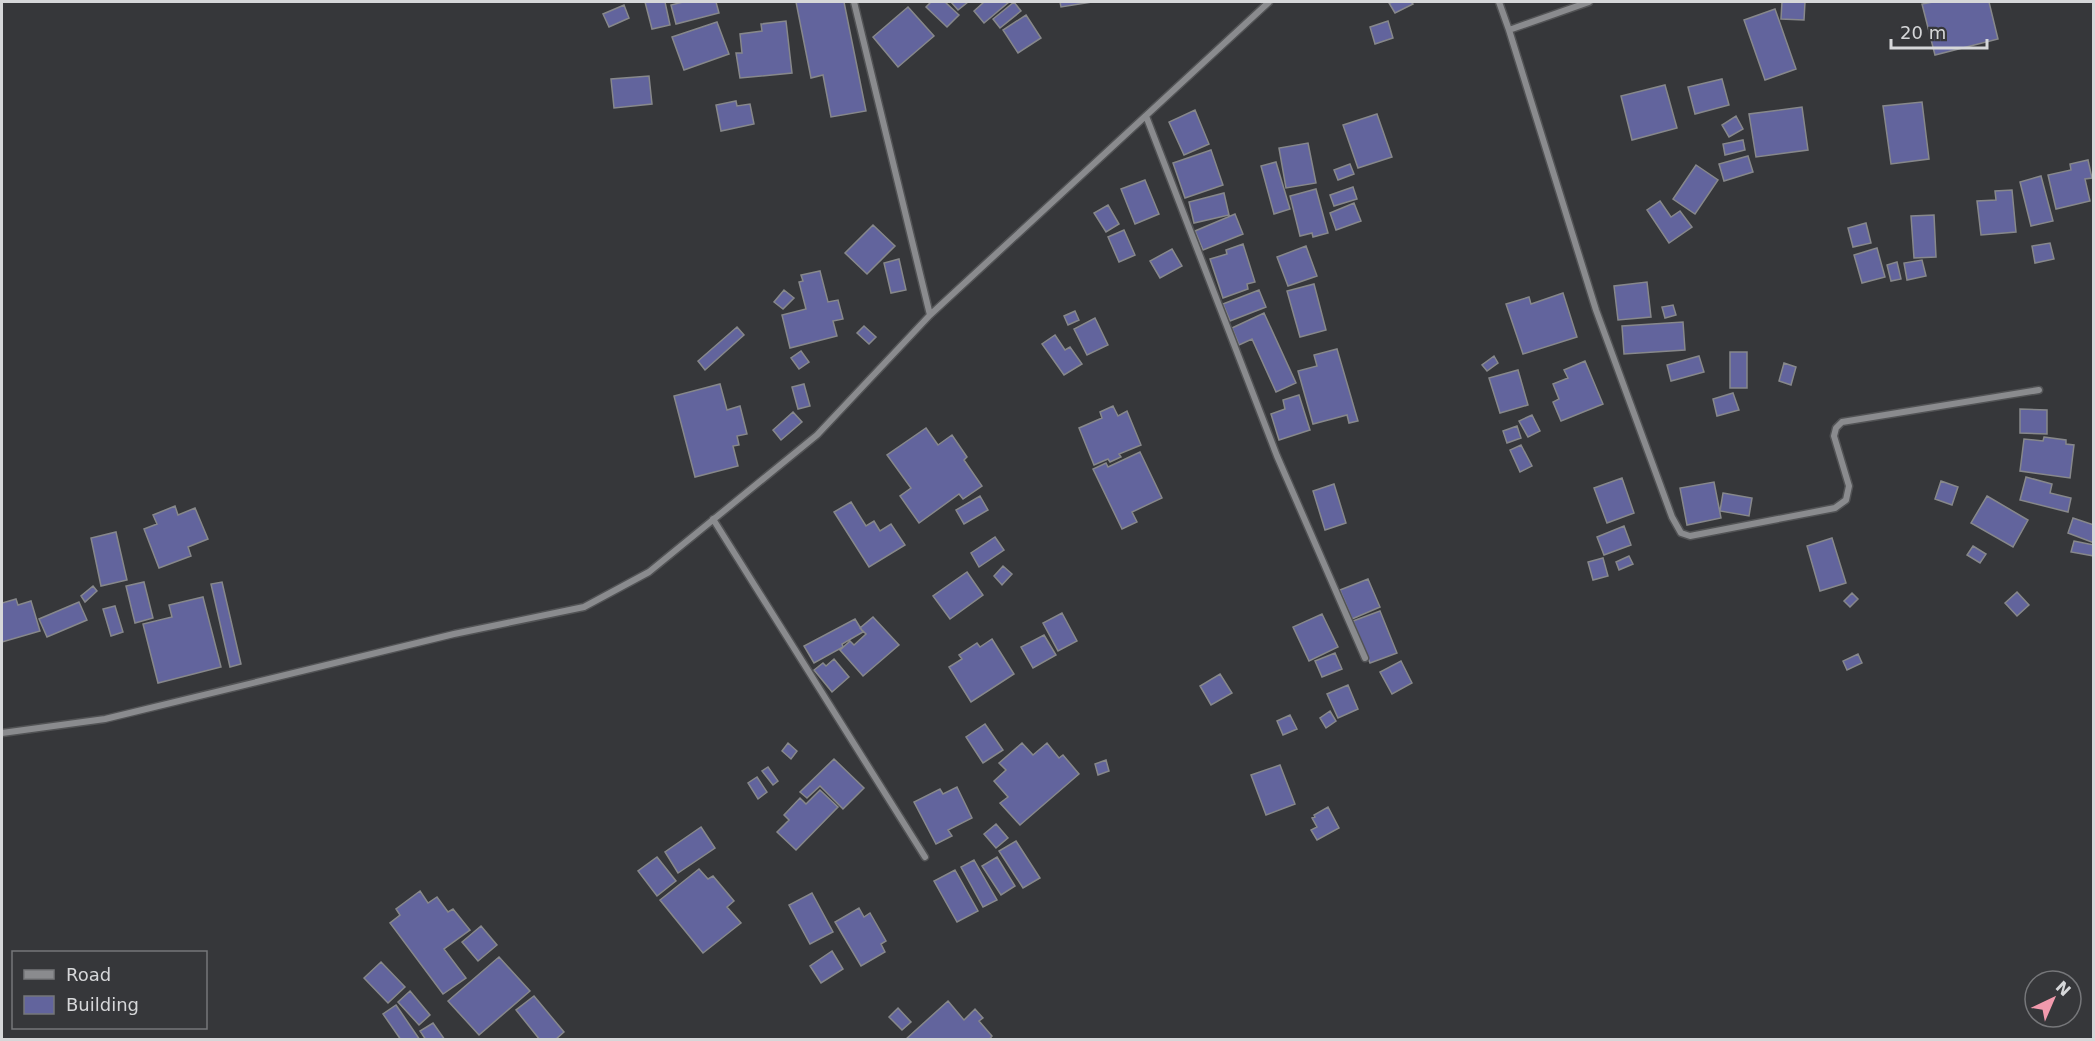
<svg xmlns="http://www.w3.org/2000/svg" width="2095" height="1041" viewBox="0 0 2095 1041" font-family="'DejaVu Sans',sans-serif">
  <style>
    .building { fill: #62649d; stroke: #87888b; stroke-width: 1.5 }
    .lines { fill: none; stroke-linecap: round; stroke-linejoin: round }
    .minor-casing { stroke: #525355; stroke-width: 9 }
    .minor { stroke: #8a8b8e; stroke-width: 6 }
  </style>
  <rect width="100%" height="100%" fill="#36373a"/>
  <!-- building -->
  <path class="building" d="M645 2H665L670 25 652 29Z
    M683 2H716L719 13 676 24 671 5Z
    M796 2H844L866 111 831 117 823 75 811 78Z
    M931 2H945L959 15 947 27 926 7Z
    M951 2H968L958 10Z
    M984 2H1009L984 23 974 11Z
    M1014 2 1021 11 1000 28 993 19Z
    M1060 2H1092L1061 7Z
    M1393 2H1411L1413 4 1395 13 1389 3Z
    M1782 2H1805L1804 20 1781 19Z
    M1933 2H1989L1998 39 1935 55 1922 4Z
    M624 5 629 18 609 27 603 14Z
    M908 7 934 36 898 67 873 37Z
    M1775 9 1796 69 1765 80 1744 20Z
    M1026 15 1041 38 1018 53 1003 30Z
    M786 21 792 73 740 78 736 53H742L740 34 762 31 761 24Z
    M1388 21 1393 38 1375 44 1370 27Z
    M717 22 729 54 684 70 672 37Z
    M649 76 652 104 614 108 611 79Z
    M1722 79 1729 105 1695 114 1688 87Z
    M1665 85 1677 128 1632 140 1621 96Z
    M736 101 737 106 750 104 754 124 721 131 716 105Z
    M1922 102 1929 159 1891 164 1883 106Z
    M1802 107 1808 150 1756 157 1749 114Z
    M1195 110 1209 144 1184 155 1169 122Z
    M1377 114 1392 157 1358 168 1343 125Z
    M1736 116 1743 129 1729 137 1722 125Z
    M1743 140 1745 150 1725 155 1723 144Z
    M1308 143 1316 183 1286 188 1279 148Z
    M1211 150 1223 185 1185 198 1173 163Z
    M1748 156 1753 172 1724 181 1719 164Z
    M2088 160 2092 178 2085 179 2090 201 2056 209 2048 175 2071 170 2070 164Z
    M1276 162 1290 209 1274 214 1261 166Z
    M1350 164 1354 174 1338 180 1334 170Z
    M1696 165 1718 180 1695 214 1673 199Z
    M2041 176 2053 221 2031 226 2020 182Z
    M1145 180 1159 214 1135 224 1121 189Z
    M1353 187 1357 199 1334 206 1330 195Z
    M1316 189 1328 233 1313 237 1312 233 1300 236 1290 196Z
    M2012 190 2016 232 1981 235 1977 201 1996 200 1995 191Z
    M1224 193 1229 215 1194 223 1189 202Z
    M1660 201 1671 217 1680 211 1692 227 1669 243 1647 210Z
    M1354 203 1361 221 1336 230 1330 213Z
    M1108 205 1119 224 1106 232 1094 213Z
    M1235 214 1243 234 1203 250 1195 231Z
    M1934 215 1936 257 1914 258 1911 216Z
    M1866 223 1871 243 1853 247 1848 228Z
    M873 225 895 246 867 274 845 253Z
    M1124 230 1135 255 1119 262 1108 237Z
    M2050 243 2054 259 2035 263 2032 246Z
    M1243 244 1255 282 1247 284 1248 289 1223 298 1210 259 1227 254 1226 250Z
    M1306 246 1317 276 1288 286 1277 257Z
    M1877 248 1885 277 1862 283 1854 255Z
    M1172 249 1182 266 1160 278 1150 261Z
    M899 259 906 290 891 293 884 263Z
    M1922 260 1926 276 1907 280 1904 263Z
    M1897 262 1901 279 1891 281 1887 265Z
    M820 271 828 302 838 300 843 319 833 321 837 336 790 348 782 315 806 309 799 282 803 281 801 275Z
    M1647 282 1651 317 1618 320 1614 286Z
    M1314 284 1326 330 1300 337 1287 291Z
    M784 290 794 298 783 309 774 302Z
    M1259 290 1266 307 1230 321 1223 304Z
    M1563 293 1577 337 1523 354 1506 304 1529 297 1531 304Z
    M1673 305 1676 315 1665 318 1662 307Z
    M1075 311 1079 320 1068 325 1064 316Z
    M1264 313 1296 383 1276 392 1252 339 1239 345 1232 328Z
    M1095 318 1108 345 1087 355 1074 329Z
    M1683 322 1685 350 1624 354 1622 326Z
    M864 326 876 337 869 344 857 333Z
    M737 327 744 335 705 370 698 361Z
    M1055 335 1065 350 1070 347 1082 364 1064 375 1042 344Z
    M1337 349 1358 421 1349 423 1347 415 1313 424 1298 371 1317 366 1314 355Z
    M801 351 809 362 799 369 791 358Z
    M1730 352H1747V388H1730Z
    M1494 356 1498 363 1487 371 1482 365Z
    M1699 356 1704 372 1671 381 1667 365Z
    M1585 361 1603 404 1561 421 1553 402 1559 399 1553 384 1568 378 1564 370Z
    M1784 363 1796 367 1791 385 1779 381Z
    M1518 370 1528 405 1500 413 1489 378Z
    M720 384 727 410 740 406 747 434 737 436 739 445 733 446 738 466 695 477 674 396Z
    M804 384 810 406 798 409 792 387Z
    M1733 393 1739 410 1717 416 1713 399Z
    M1299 395 1310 430 1279 440 1271 414 1285 409 1283 400Z
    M1113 406 1118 416 1127 411 1141 445 1119 454 1121 457 1110 462 1108 459 1094 465 1079 428 1102 418 1100 412Z
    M2020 409 2047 410V434L2020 433Z
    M793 412 802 422 781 440 773 430Z
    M1532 415 1540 431 1528 437 1519 421Z
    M1517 426 1521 438 1507 443 1503 431Z
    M926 428 938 445 952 435 967 457 964 460 982 486 963 499 959 494 919 523 900 496 911 488 887 455Z
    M2044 437 2066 440V444L2074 445 2070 478 2020 471 2024 439 2043 441Z
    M1521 445 1532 466 1520 472 1510 450Z
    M1140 452 1162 498 1132 512 1137 522 1122 529 1093 469 1106 463 1108 467Z
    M2026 477 2052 484 2050 493 2071 498 2068 512 2020 500Z
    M1622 478 1634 513 1607 523 1594 488Z
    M1941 481 1958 487 1952 505 1935 499Z
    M1714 482 1721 518 1687 525 1680 488Z
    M1334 484 1346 523 1325 530 1313 491Z
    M1723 493 1752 498 1749 516 1720 511Z
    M980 496 988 510 964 524 956 510Z
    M1987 496 2028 520 2013 547 1971 523Z
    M851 502 866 526 874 521 880 531 891 524 905 545 869 567 834 512Z
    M175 506 178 515 195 508 208 539 188 547 191 556 159 568 144 529 157 524 153 515Z
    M2073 518 2094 525V543L2068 533Z
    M1624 526 1631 545 1604 555 1597 537Z
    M116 532 127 580 101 586 91 538Z
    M995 537 1004 550 979 567 971 553Z
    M1832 538 1846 583 1820 591 1807 546Z
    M2074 541 2094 545V556L2071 552Z
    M1973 546 1986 554 1980 563 1967 555Z
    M1629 556 1633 564 1619 570 1616 562Z
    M1603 558 1608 576 1593 580 1588 562Z
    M1003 566 1012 574 1002 585 994 576Z
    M967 572 983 595 950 619 933 596Z
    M1368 579 1380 607 1352 619 1340 590Z
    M144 582 153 618 135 623 126 586Z
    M222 582 241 664 230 667 211 584Z
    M93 586 97 591 85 602 81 596Z
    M2017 592 2029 605 2017 616 2005 603Z
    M1852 593 1858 599 1850 607 1844 601Z
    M203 597 221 667 158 683 143 624 172 617 169 605Z
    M16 599 18 605 31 601 40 631 2 642V603Z
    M79 602 87 620 47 637 39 619Z
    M115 606 123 632 111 636 103 609Z
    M1380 611 1397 653 1370 663 1353 621Z
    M1062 613 1077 641 1058 651 1043 623Z
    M1322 614 1338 647 1309 661 1293 627Z
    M873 617 899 645 863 676 840 650 850 641 854 645 866 634 860 628Z
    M855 619 863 632 842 644 843 647 814 663 804 646Z
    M1044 635 1056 655 1033 668 1021 647Z
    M992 639 1014 674 971 702 949 667 962 659 959 655 977 643 980 647Z
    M1335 653 1342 669 1322 677 1315 661Z
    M1858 654 1862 663 1847 670 1843 661Z
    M834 659 849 677 832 692 814 670 823 663 826 666Z
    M1401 661 1412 683 1392 694 1380 672Z
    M1220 674 1232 693 1211 705 1200 686Z
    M1348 685 1358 709 1338 718 1327 694Z
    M1330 711 1336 721 1326 728 1320 718Z
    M1290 715 1297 729 1283 735 1277 721Z
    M985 724 1003 750 983 763 966 737Z
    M788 743 797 751 791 759 782 751Z
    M1022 743 1033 755 1047 743 1059 758 1063 755 1079 774 1020 825 1000 803 1008 797 994 781 1006 770 999 763Z
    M834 759 864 788 843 809 820 786 807 798 800 792Z
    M1106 760 1109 771 1098 775 1095 764Z
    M1280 765 1295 804 1266 815 1251 775Z
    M768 767 778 781 773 785 762 771Z
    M757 777 767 792 758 799 748 783Z
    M957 787 972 818 948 830 952 836 936 844 914 802 940 789 943 794Z
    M820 790 838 807 796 850 777 832 789 820 784 815 800 798 806 804Z
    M1328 807 1339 828 1317 840 1311 830 1317 827 1312 818 1315 817 1314 815Z
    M996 824 1008 838 996 848 984 834Z
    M701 827 715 848 678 873 665 852Z
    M1016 841 1040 878 1023 888 999 851Z
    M657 857 676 881 657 896 638 871Z
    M997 857 1015 886 1001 895 982 866Z
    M974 860 997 900 983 907 961 867Z
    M699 869 708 879 713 876 734 901 727 907 741 923 703 953 660 900Z
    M955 870 978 911 957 922 934 881Z
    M420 891 428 903 437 897 448 912 453 909 470 930 444 949 466 978 443 994 390 923 400 915 396 909Z
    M812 893 833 932 810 944 789 905Z
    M859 908 864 917 870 913 886 941 881 944 885 952 861 966 835 922Z
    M481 926 497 945 478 961 462 942Z
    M832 951 843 969 821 983 810 966Z
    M499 957 530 991 479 1035 448 1001Z
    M381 962 405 987 388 1003 364 978Z
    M410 991 430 1015 419 1025 398 1002Z
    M534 996 564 1032 555 1040H540L516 1010Z
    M948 1001 964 1020 975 1009 983 1018 979 1021 992 1036 989 1040H905Z
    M396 1005 420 1040H401L383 1014Z
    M898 1008 911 1022 902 1030 889 1017Z
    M433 1023 445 1040H426L420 1031Z"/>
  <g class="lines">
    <defs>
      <path id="minor" d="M1499 2 1509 30 1596 310 1672 517 1681 533 1690 536 1835 508 1846 500 1849 486 1834 436 1836 428 1842 422 2039 390
        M1509 30 1589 2
        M1146 116 1277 456 1365 658
        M930 315 1269 2
        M713 519 925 857
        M2 733 105 719 454 634 584 607 649 572 817 435 930 315 854 2"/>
    </defs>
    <!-- minor casing -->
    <use href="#minor" class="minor-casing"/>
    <!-- minor -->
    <use href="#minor" class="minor"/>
  </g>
  <!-- border -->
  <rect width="2095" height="1041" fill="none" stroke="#d6d7d9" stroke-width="6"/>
  <!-- legend -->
  <rect x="12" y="951" width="195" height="78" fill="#36373a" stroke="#76777a" stroke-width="1.5"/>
  <rect x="24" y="970" width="30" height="9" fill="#8a8b8e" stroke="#76777a" stroke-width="1.5"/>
  <text x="66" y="981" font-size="18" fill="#d6d7d9">Road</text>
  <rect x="24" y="996" width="30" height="18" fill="#62649d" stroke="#76777a" stroke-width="1.5"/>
  <text x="66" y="1011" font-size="18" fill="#d6d7d9">Building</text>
  <!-- north arrow -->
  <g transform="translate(2053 999) rotate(44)"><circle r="28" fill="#36373a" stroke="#76777a" stroke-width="1.5"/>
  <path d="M0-4.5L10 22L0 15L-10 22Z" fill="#f29aad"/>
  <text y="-9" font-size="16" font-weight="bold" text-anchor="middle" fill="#d6d7d9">N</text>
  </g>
  <!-- scale -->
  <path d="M1891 39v9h96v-9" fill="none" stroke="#d6d7d9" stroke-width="3"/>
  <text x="1900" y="39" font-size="18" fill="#d6d7d9" stroke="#36373a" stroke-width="4.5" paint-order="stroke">20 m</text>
</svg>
